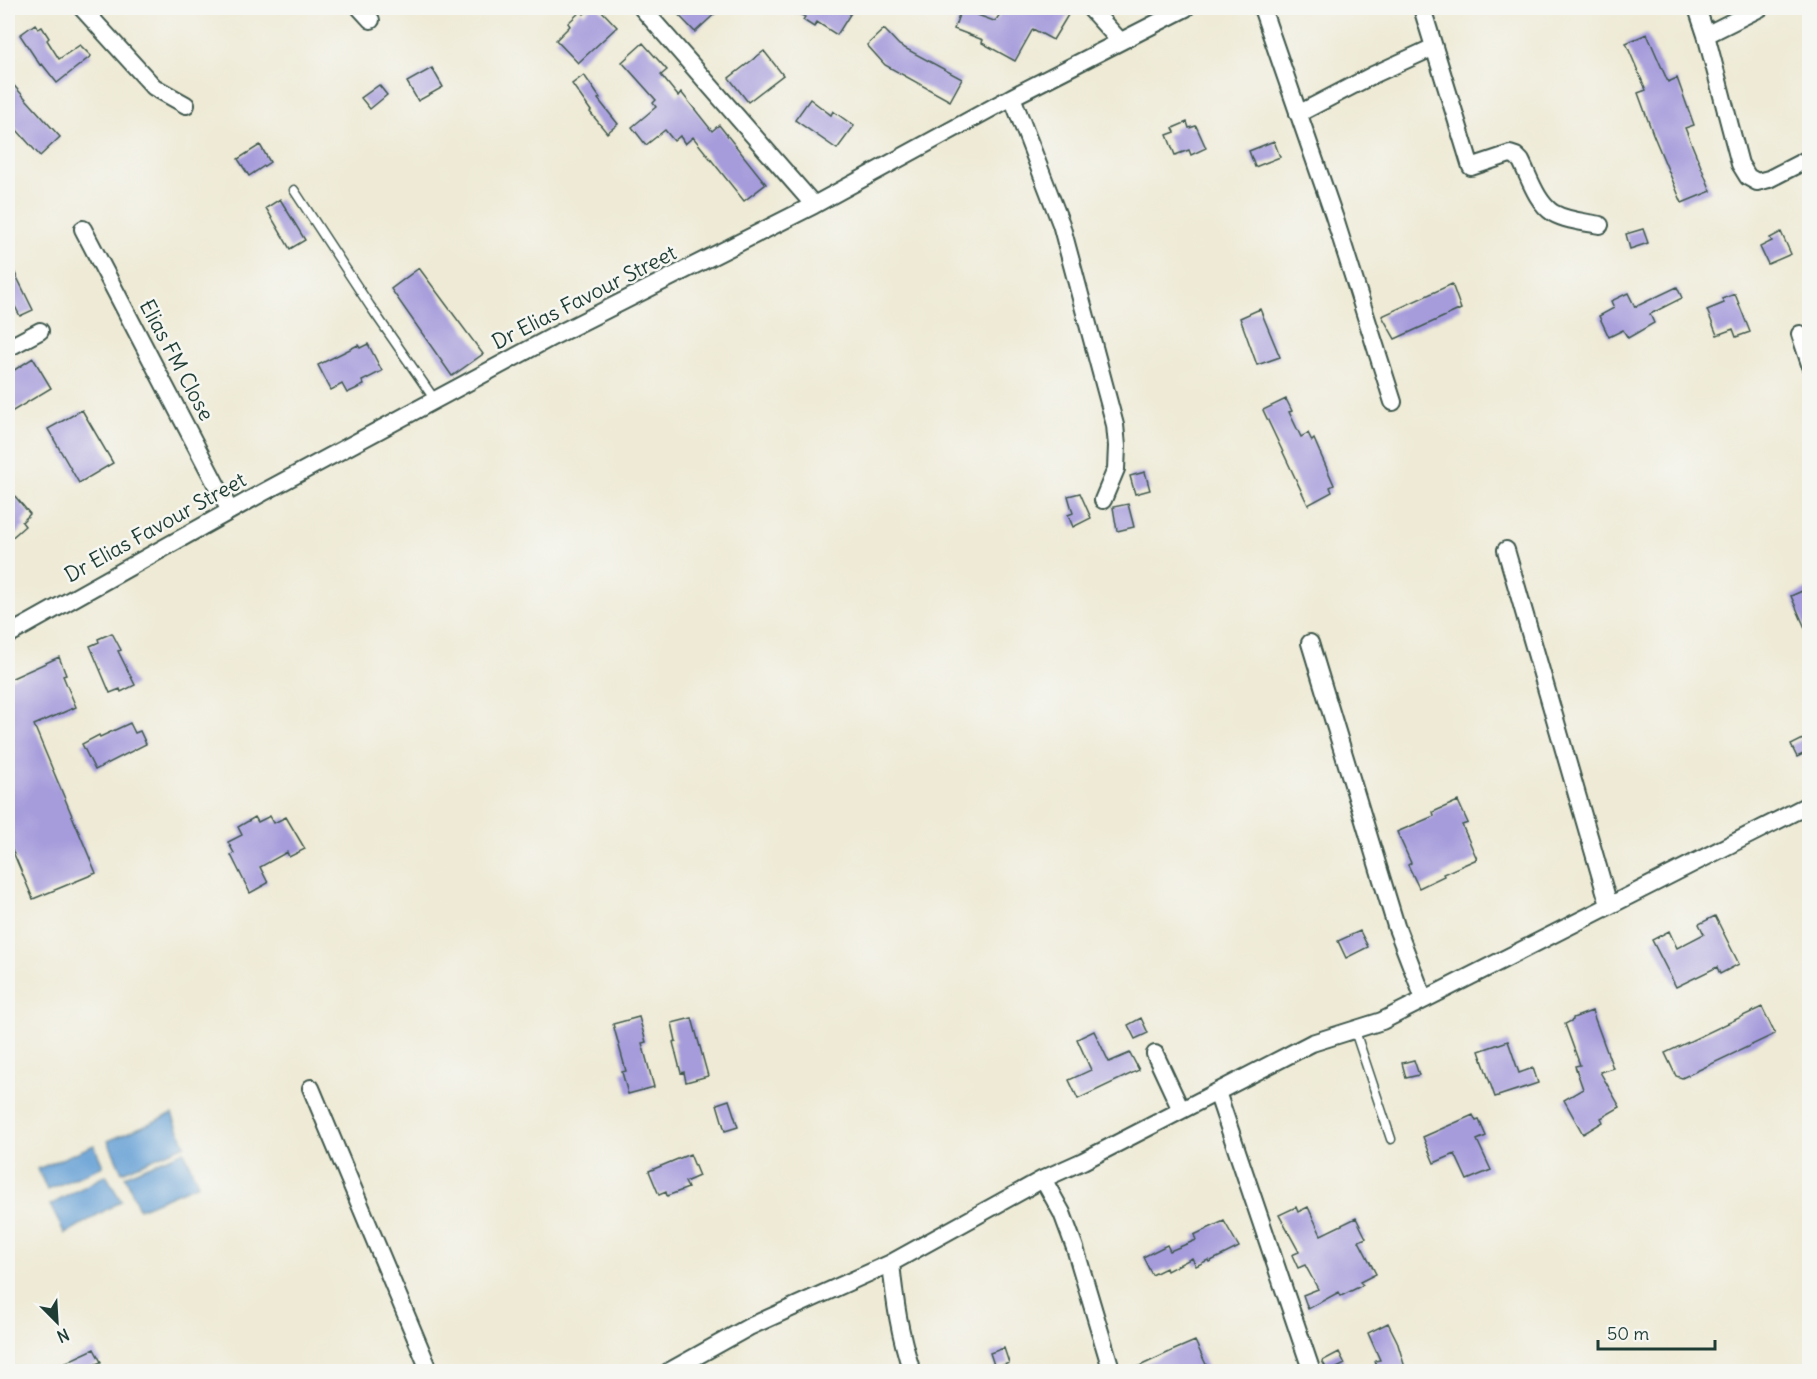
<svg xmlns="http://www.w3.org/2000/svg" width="1817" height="1379" viewBox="0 0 1817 1379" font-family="Delius,sans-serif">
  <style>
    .water { fill: #66a0d5; stroke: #426e84; stroke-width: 1.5 }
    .building { fill: #a69cdb }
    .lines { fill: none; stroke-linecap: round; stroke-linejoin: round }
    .lane-casing { stroke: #3e574c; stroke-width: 11 }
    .street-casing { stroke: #3e574c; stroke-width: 20 }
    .lane { stroke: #fff; stroke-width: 8 }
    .street { stroke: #fff; stroke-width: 16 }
    .labels { text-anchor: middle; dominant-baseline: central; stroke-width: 5; stroke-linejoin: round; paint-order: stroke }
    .street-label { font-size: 21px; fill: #1f3d34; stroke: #f6f6f2 }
  </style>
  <rect width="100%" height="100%" fill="#f6f6f2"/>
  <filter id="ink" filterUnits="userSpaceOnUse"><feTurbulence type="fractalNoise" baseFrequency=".0167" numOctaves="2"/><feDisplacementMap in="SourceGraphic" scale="12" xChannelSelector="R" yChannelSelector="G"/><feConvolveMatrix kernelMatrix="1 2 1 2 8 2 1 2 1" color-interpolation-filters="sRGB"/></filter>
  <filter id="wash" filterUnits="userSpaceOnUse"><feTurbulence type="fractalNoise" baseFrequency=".008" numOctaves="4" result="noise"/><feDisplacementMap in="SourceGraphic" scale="24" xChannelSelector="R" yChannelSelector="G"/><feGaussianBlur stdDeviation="1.35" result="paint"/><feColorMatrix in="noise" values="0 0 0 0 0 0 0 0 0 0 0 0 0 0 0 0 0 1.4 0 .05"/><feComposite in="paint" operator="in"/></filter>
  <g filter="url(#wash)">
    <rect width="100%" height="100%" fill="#eeead5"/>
    <!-- water -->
    <path class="water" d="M172 1114 185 1145 122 1172 108 1141Z
      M94 1145 103 1166 47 1190 38 1169Z
      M184 1151 198 1184 139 1209 125 1176Z
      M106 1175 121 1201 65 1234 50 1205Z"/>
    <g id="blocks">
      <!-- building -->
      <path class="building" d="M591 8H599L617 27 578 63 556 40 570 26 568 23 581 11 584 14Z
        M672 8H721L695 32Z
        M789 8H854L837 35 817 22 814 27 803 20 805 17Z
        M1004 8H1055L1068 15 1053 40 1033 29 1015 61 982 43 983 40 954 29 961 9 994 21 996 20Z
        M35 24 38 29 42 27 49 38 47 40 59 59 80 45 91 56 57 83 42 64 40 65 20 35Z
        M884 29 899 45 962 79 950 101 885 65 867 45Z
        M1647 34 1668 82 1677 78 1694 125 1685 128 1711 191 1682 203 1653 134 1638 93 1646 90 1626 43Z
        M643 43 667 70 661 75 678 96 681 92 712 131 719 125 766 184 744 201 693 137 685 144 680 136 674 141 665 130 646 145 632 127 656 107 653 103 656 100 622 62Z
        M764 51 783 75 748 102 729 78Z
        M432 68 443 87 418 101 407 82Z
        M584 75 600 98 598 99 618 124 607 133 590 112 591 111 572 84Z
        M8 79 60 137 40 156 8 120Z
        M379 85 387 95 370 109 361 98Z
        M810 99 831 115 833 111 854 126 837 149 795 120Z
        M1187 122 1189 128 1196 126 1206 148 1191 155 1189 150 1175 155 1167 135 1175 132 1173 128Z
        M1274 141 1280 157 1255 167 1249 151Z
        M260 145 270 162 249 176 238 159Z
        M280 199 305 240 290 249 266 208Z
        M1643 229 1648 243 1630 249 1626 234Z
        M1781 232 1791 254 1768 264 1760 247 1772 241 1770 238Z
        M8 259 33 310 20 316 8 293Z
        M419 268 483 354 452 376 391 289Z
        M1452 284 1461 309 1395 339 1382 316Z
        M1677 287 1682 298 1650 314 1654 323 1628 338 1623 330 1609 337 1599 316 1614 308 1611 301 1628 293 1635 307Z
        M1735 294 1750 332 1736 337 1733 329 1717 335 1707 310 1724 303 1722 299Z
        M1260 309 1280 357 1257 365 1240 318Z
        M368 344 382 371 362 381 364 385 347 393 342 384 331 390 318 365 358 345 360 348Z
        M33 358 51 388 8 414V374Z
        M1286 399 1292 411 1289 412 1301 437 1308 433 1312 441 1314 439 1334 485 1330 487 1332 492 1308 505 1263 410Z
        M82 410 113 463 79 483 48 429Z
        M1145 472 1150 490 1135 494 1130 476Z
        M8 488 30 514 22 522 25 526 8 541Z
        M1080 493 1091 518 1073 527 1068 515 1073 513 1068 496Z
        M1128 504 1134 527 1117 531 1113 507Z
        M1809 588V637L1791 596Z
        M112 633 121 650 118 651 135 685 121 692 120 689 110 693 90 646 99 642 98 639Z
        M59 657 66 675 63 676 76 707 34 725 96 873 33 899 8 840V680Z
        M130 723 135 733 140 731 146 744 95 770 82 744 99 735 100 737Z
        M1809 736V751L1797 757 1791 745Z
        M1458 801 1468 823 1462 825 1477 859 1443 874 1444 876 1419 888 1408 865 1411 863 1397 832 1434 816 1433 812Z
        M270 816 274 823 286 817 305 849 289 857 287 852 260 867 268 883 250 893 231 855 234 853 228 842 242 835 238 827 255 817 258 822Z
        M1715 916 1739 964 1720 974 1717 967 1676 987 1652 940 1669 931 1677 948 1704 934 1699 924Z
        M1360 931 1368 947 1346 958 1338 941Z
        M1762 1007 1775 1034 1682 1078 1676 1076 1665 1053Z
        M1592 1011 1613 1068 1600 1072 1620 1107 1601 1118 1603 1122 1583 1134 1564 1100 1583 1089 1575 1066 1580 1065 1565 1024 1573 1020V1018Z
        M639 1017 646 1042 642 1043 654 1087 628 1094 622 1072 626 1071 613 1024Z
        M692 1018 708 1076 686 1082 684 1072 681 1073 673 1042 676 1041 672 1023Z
        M1141 1018 1148 1033 1135 1039 1128 1025Z
        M1094 1031 1109 1062 1130 1053 1139 1070 1078 1099 1069 1080 1091 1070 1077 1039Z
        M1508 1041 1519 1073 1533 1068 1538 1083 1495 1097 1479 1051Z
        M1414 1060 1419 1075 1406 1078 1402 1063Z
        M729 1100 738 1127 725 1131 717 1104Z
        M1473 1115 1476 1121 1479 1120 1486 1136 1477 1140 1491 1170 1467 1180 1455 1154 1434 1163 1423 1137Z
        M690 1154 699 1176 685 1182 688 1188 667 1196 666 1192 659 1195 649 1171Z
        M1296 1207 1298 1212 1308 1207 1321 1235 1356 1218 1366 1238 1359 1241 1376 1274 1360 1282 1363 1285 1341 1296 1339 1292 1308 1309 1303 1295 1318 1289 1305 1265 1298 1268 1292 1255 1299 1252 1279 1215Z
        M1224 1221 1239 1247 1209 1262 1208 1260 1196 1266 1192 1258 1167 1271 1166 1268 1152 1275 1143 1257 1167 1245 1170 1251 1196 1240 1194 1235Z
        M1388 1323 1397 1341 1406 1371H1378L1375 1361 1380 1360 1368 1333Z
        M1195 1341 1209 1371H1129L1174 1350Z
        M1004 1348 1009 1363 995 1368 990 1353Z
        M94 1349 101 1362 89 1367 91 1371H70L66 1362Z
        M1339 1352 1345 1364 1331 1371H1328L1322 1361Z"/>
    </g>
  </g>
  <g filter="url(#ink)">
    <use href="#blocks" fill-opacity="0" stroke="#3e574c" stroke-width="1.5"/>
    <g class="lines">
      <defs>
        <path id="lane" d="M294 190 370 306 435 400
          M1355 1031 1391 1139"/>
        <path id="street" d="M82 8 154 87 186 105
          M360 8 371 20
          M642 8 814 205
          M1090 8 1120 41
          M1262 8 1334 216 1393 402
          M1422 8 1471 167 1510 154 1516 156 1521 161C1529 177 1537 203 1553 213 1567 221 1585 222 1600 225
          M1697 8 1706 35 1740 164 1748 177 1757 182 1769 179 1810 158
          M1706 35 1760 8
          M1012 97 1061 224 1115 425 1117 446 1116 469 1103 500
          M1298 114 1373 75 1434 47
          M83 229 230 511
          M1800 334 1810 364
          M8 348 40 331
          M1506 550 1609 905
          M8 635 262 493 552 337 814 205 1012 97 1186 8
          M1310 643 1396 926 1424 999
          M1155 1054 1181 1110
          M311 1088 430 1372
          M1217 1092 1312 1372
          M1043 1179 1062 1213 1075 1248 1112 1372
          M891 1263C895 1303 899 1332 912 1372
          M668 1372 749 1327 891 1263 1043 1179 1083 1161 1312 1043 1382 1021 1810 804"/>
      </defs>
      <!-- lane casing -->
      <use href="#lane" class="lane-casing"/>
      <!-- street casing -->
      <use href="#street" class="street-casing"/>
      <!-- lane -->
      <use href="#lane" class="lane"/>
      <!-- street -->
      <use href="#street" class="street"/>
    </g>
  </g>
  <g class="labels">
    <!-- street labels -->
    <g class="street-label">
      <text transform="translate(584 297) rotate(-27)">Dr Elias Favour Street</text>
      <text transform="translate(177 360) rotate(62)">Elias FM Close</text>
      <text transform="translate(155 527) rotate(-29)">Dr Elias Favour Street</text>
    </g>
  </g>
  <!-- margin -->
  <rect width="1817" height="1379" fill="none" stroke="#f6f6f2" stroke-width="30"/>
  <!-- north arrow -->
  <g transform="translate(57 1322) rotate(156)" stroke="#f6f6f2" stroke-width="4.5" paint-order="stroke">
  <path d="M0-4.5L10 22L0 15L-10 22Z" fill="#1f3d34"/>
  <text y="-9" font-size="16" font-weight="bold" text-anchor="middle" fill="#1f3d34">N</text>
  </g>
  <!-- scale -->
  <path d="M1598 1340v9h117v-9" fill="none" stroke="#1f3d34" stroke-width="3"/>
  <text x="1607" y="1340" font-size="18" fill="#1f3d34" stroke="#f6f6f2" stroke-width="4.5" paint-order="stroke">50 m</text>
</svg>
